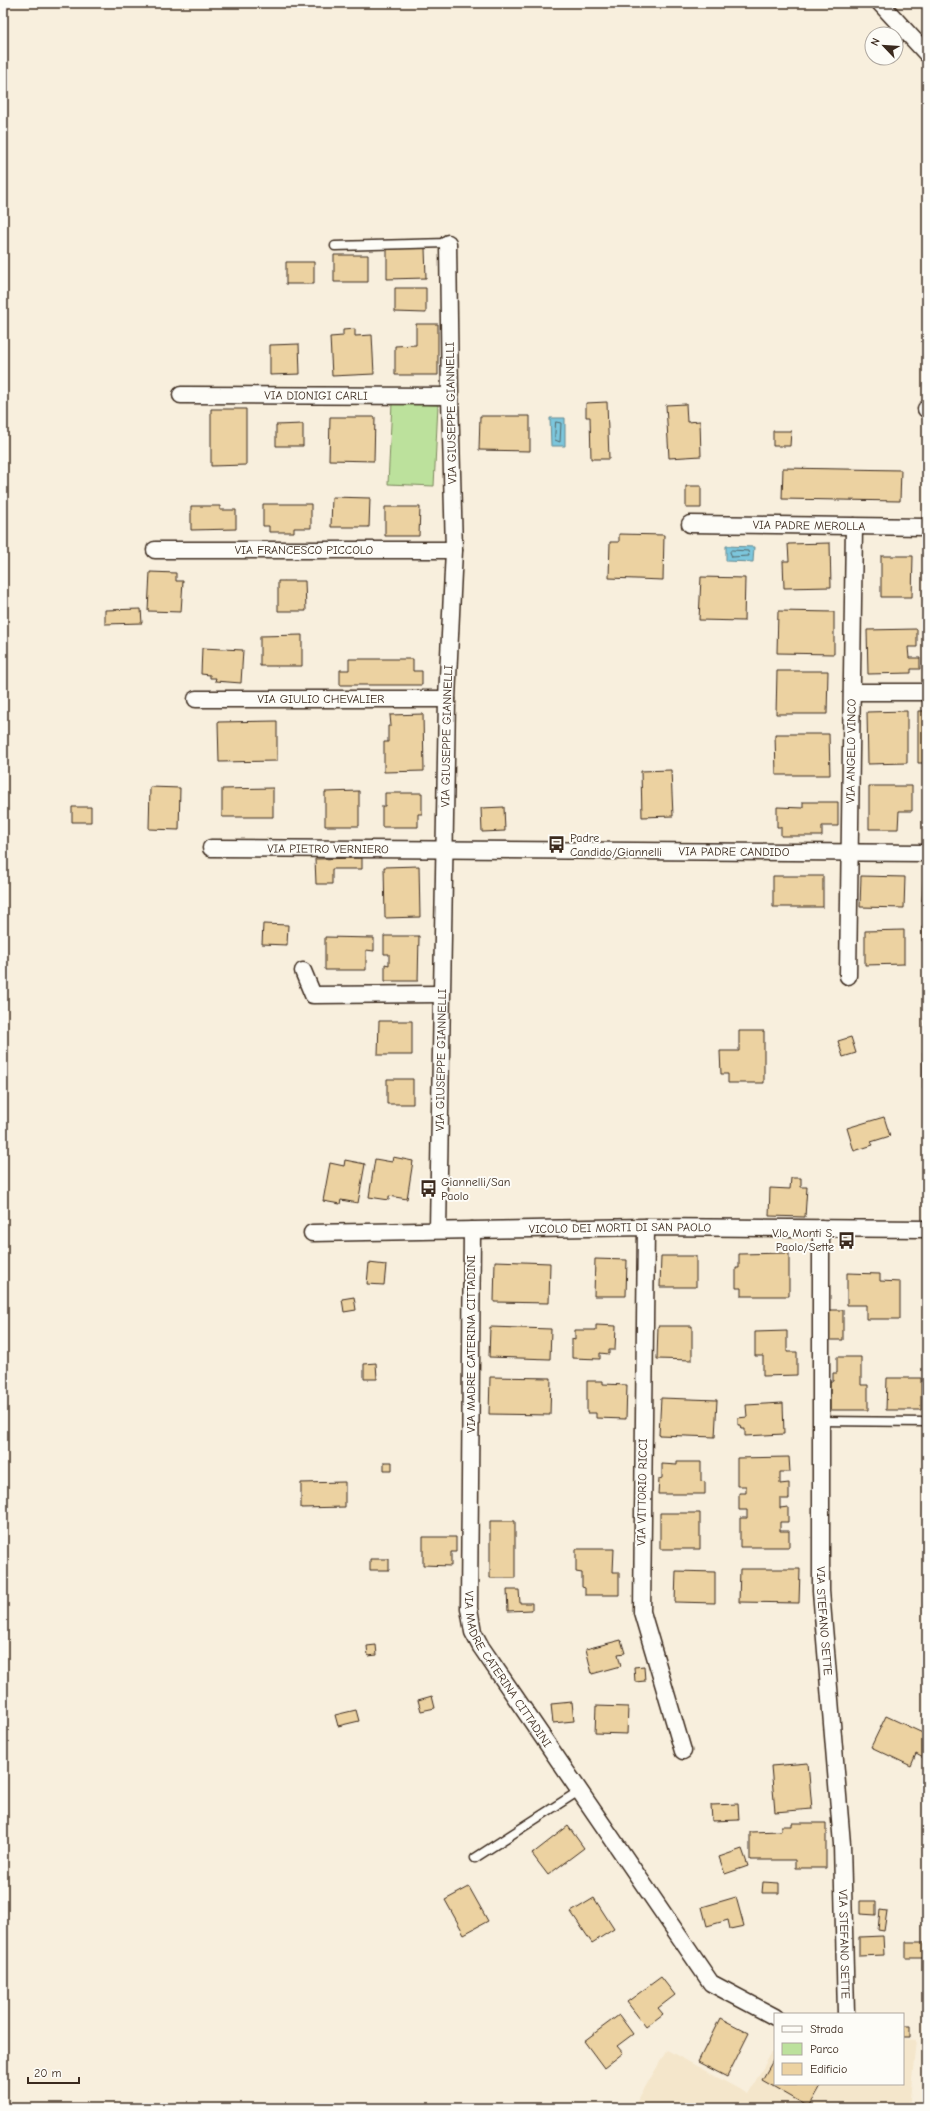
<svg xmlns="http://www.w3.org/2000/svg" width="930" height="2111" viewBox="0 0 930 2111" font-family="'Comic Neue',sans-serif">
  <style>
    .built { fill: #f4e6cb }
    .green { fill: #bce19c; stroke: #7c865d }
    .water { fill: #7cc6dc; stroke: #628890 }
    .lines { fill: none; stroke-linecap: round; stroke-linejoin: round }
    .shore { stroke: #55686a; stroke-width: 1 }
    .building { fill: #ecd2a1; stroke: #3b2a1e }
    .service-casing { stroke: #3b2a1e; stroke-width: 11 }
    .minor-casing { stroke: #3b2a1e; stroke-width: 19 }
    .service { stroke: #fdfcf7; stroke-width: 8 }
    .minor { stroke: #fdfcf7; stroke-width: 16 }
    .labels { text-anchor: middle; dominant-baseline: central; stroke-width: 4; stroke-linejoin: round; paint-order: stroke }
    .street-label { font-size: 12px; fill: #3b2a1e; stroke: #fdfcf7 }
    .poi-label { font-size: 12px; fill: #3b2a1e; stroke: #fdfcf7; text-anchor: start }
  </style>
  <rect width="100%" height="100%" fill="#f8efdd"/>
  <filter id="ink" filterUnits="userSpaceOnUse"><feTurbulence type="fractalNoise" baseFrequency=".025" numOctaves="2"/><feDisplacementMap in="SourceGraphic" scale="8" xChannelSelector="R" yChannelSelector="G"/><feConvolveMatrix kernelMatrix="1 2 1 2 8 2 1 2 1" color-interpolation-filters="sRGB"/></filter>
  <g filter="url(#ink)">
    <!-- built -->
    <path class="built" d="M903 2039 916 2040 909 2108H633L667 2050 748 2094 775 2047V2084H903Z"/>
    <!-- green -->
    <path class="green" d="M392 403 438 405 434 486 388 484Z"/>
    <!-- water -->
    <path class="water" d="M550 418H565V446H551Z
      M726 546 754 547 753 562 726 561Z"/>
    <g class="lines">
      <!-- shore -->
      <path class="shore" d="M556 422 561 423 560 442 555 440Z
        M732 550 748 551 749 556 732 557 730 552Z"/>
    </g>
    <!-- building -->
    <path class="building" d="M425 248 426 278 387 279V249Z
      M334 255H368V282H334Z
      M286 262H314V284H286Z
      M395 288H426V313L395 312Z
      M416 324H438V375H395V346L416 345Z
      M355 329V336L372 335 374 374 332 376 330 337 343 336V330Z
      M299 344 300 374 270 375V345Z
      M607 402 609 459H591L590 417H586V403Z
      M686 404 687 422 700 421 701 456 669 458 666 405Z
      M211 409H246V465L211 466Z
      M480 416H530V451L479 450Z
      M330 417H375L374 461 329 460Z
      M303 424V446H276V425Z
      M773 431H791L790 446H773Z
      M783 468 901 470 900 501 782 499Z
      M686 486H701V508H686Z
      M332 497 370 498 369 527H331Z
      M263 504H311V528H294V532H269V526H263Z
      M191 506H220V510H236V529L191 530Z
      M385 507H420L419 536H385Z
      M619 534 664 535 663 580 609 578 610 542H619Z
      M830 543 831 587 784 588 783 561H789L788 544Z
      M881 556H913L912 597H881Z
      M150 572 176 573V581H183L181 612 148 611Z
      M701 577 745 578 744 621 699 620Z
      M278 581H305L306 611H278Z
      M141 609 142 623 105 624V610Z
      M778 611 834 612V654L777 653Z
      M917 629V647H908L909 658H920V669H911V673L868 674 867 630Z
      M302 635V666H260V636Z
      M202 648 243 650 241 683 215 681 216 678H210V675L201 674Z
      M925 648H927V675H925Z
      M349 659H413V671H422V685H340V670H349Z
      M777 671H828L827 714H776Z
      M907 711V763L868 764 867 712Z
      M918 711H927V763H918Z
      M423 714 424 771 384 772V742H388V726H391L390 715Z
      M277 721V761L219 762 218 722Z
      M775 734H829L830 775H776Z
      M671 770 673 816 642 817 641 771Z
      M869 786H912V811H899L898 829H869Z
      M150 787 180 788 179 830 149 829Z
      M273 788V817H222V789Z
      M359 791V826H325V792Z
      M385 793H422V814H418V827H382V806H385Z
      M803 802H838V826H822V836H781V827H777V807L803 808Z
      M72 807H91V822H72Z
      M504 807 505 831 482 832 481 808Z
      M362 858V869H332V884H316L315 859Z
      M419 866 420 917 385 918 384 867Z
      M924 874H927V901H922Z
      M773 876H823V907H773Z
      M861 876 905 877 904 908 860 907Z
      M263 924 288 925 287 945 262 944Z
      M922 927H927V941H922Z
      M904 930V964L865 965V931Z
      M384 936H419L418 981H385V964L389 965V954H384Z
      M325 937 374 938V951L366 950V970H325Z
      M925 994H927V1027H924Z
      M379 1021H412V1055H378Z
      M739 1031H764V1083H728V1074H721L720 1051H739Z
      M851 1037 856 1053 843 1057 838 1041Z
      M923 1052H927V1089H923Z
      M387 1079H413V1104H387Z
      M925 1112H927V1197H924Z
      M884 1117 890 1136 871 1142 873 1145 854 1151 847 1128Z
      M393 1157 413 1161 407 1199 389 1196V1200L369 1197 375 1159 392 1162Z
      M345 1160 365 1164 358 1203 341 1200 340 1204 323 1201 330 1163 344 1166Z
      M791 1178H801V1187H807L805 1217 769 1216 770 1188 790 1189Z
      M789 1253V1296H741V1288H736V1268H739V1254Z
      M661 1256H696V1287H660Z
      M595 1259 627 1260 626 1296H594Z
      M495 1261 550 1263 549 1303 494 1302Z
      M369 1263 386 1265 384 1285 367 1284Z
      M847 1273 880 1274V1281L900 1282V1319H866V1305H847Z
      M354 1297 356 1310 344 1312 342 1299Z
      M826 1310H843V1340H826Z
      M596 1325 616 1326 615 1350H609V1354L600 1353V1359L572 1358V1339L575 1340V1330H596Z
      M658 1326H692V1360L657 1359Z
      M490 1327 551 1329 550 1359 489 1357Z
      M787 1331V1352H797V1375L763 1376V1356H755V1332Z
      M837 1357H861V1385H868V1410H830V1381H833V1373H837Z
      M376 1363 377 1379H364V1364Z
      M490 1377 551 1378 550 1415 489 1414Z
      M887 1378H921V1410H886Z
      M587 1381H603V1384L627 1385 626 1419 596 1418V1413H587Z
      M661 1398 717 1400 715 1437 659 1435Z
      M783 1403 784 1434 745 1436V1429H742L741 1425H738V1418L747 1417 746 1405Z
      M789 1457 790 1472H780V1484L789 1483V1499H780V1508L788 1507V1522H780V1531H789V1547H740V1518H747V1510H739V1493H746V1486H737V1458Z
      M384 1462H392V1470H384Z
      M677 1462H701V1481L705 1482V1494H658L659 1479 662 1478V1464L677 1465Z
      M345 1482V1507L301 1508V1483Z
      M660 1513H700V1549H660Z
      M490 1521H515V1578H490Z
      M423 1537H456V1552H451V1566L423 1565Z
      M576 1549H614L613 1572H619V1595H585V1588L582 1587V1573L576 1572Z
      M370 1559H389V1570H370Z
      M740 1569H800L799 1603 739 1602Z
      M676 1571 715 1572V1603L675 1602Z
      M507 1590H519L520 1603H532V1610L508 1611Z
      M621 1640 625 1653 618 1654 621 1666 592 1674 586 1649Z
      M376 1645 377 1655 368 1656 367 1646Z
      M644 1666 645 1681 635 1682 634 1667Z
      M432 1696 435 1708 421 1711 418 1700Z
      M572 1702 574 1721 553 1723 551 1704Z
      M596 1706 628 1707 627 1734 595 1733Z
      M356 1710 359 1721 338 1726 335 1715Z
      M886 1716 927 1735V1760L916 1754 911 1766 871 1747Z
      M808 1763 812 1809 775 1812 771 1766Z
      M738 1804 739 1820 712 1821 711 1805Z
      M792 1823H826V1868H795V1860H750V1832L781 1831V1826H792Z
      M568 1826 584 1848 548 1875 532 1854Z
      M742 1849 748 1866 725 1874 719 1857Z
      M763 1882 779 1883V1893H762Z
      M469 1887 488 1921 464 1934 445 1900Z
      M736 1897 744 1926 730 1929 728 1920 707 1926 702 1907Z
      M594 1898 614 1929 592 1943 571 1912Z
      M860 1901H876V1915L860 1914Z
      M880 1910 887 1911 884 1931 878 1930Z
      M883 1936 884 1955 859 1956V1937Z
      M906 1942H925V1958H906Z
      M661 1977 675 1995 658 2008 663 2014 646 2027 627 2002Z
      M619 2015 633 2034 617 2046 623 2053 604 2068 584 2041Z
      M720 2018 749 2033 727 2077 698 2062Z
      M903 2026H910V2037H903Z
      M775 2057V2084H822L809 2107 762 2080Z"/>
    <g class="lines">
      <defs>
        <path id="service" d="M335 246 448 243
          M821 1421 927 1422
          M475 1858 579 1791"/>
        <g id="minor">
          <path d="M880 3 927 54"/>
          <path id="s1" d="M181 395 450 396"/>
          <path d="M926 409H927"/>
          <path id="s2" d="M690 524 927 527"/>
          <path id="s3" d="M155 550H454"/>
          <path d="M852 692H927"/>
          <path id="s4" d="M196 699H447"/>
          <path id="s5" d="M211 848 927 853"/>
          <path d="M303 971 313 995 441 994"/>
          <path id="s6" d="M848 976 854 526"/>
          <path d="M646 1227 642 1612 683 1751"/>
          <path id="s7" d="M821 1228V1591L842 1844 846 2014"/>
          <path id="s8" d="M438 1230 447 699 454 550 450 396 448 243"/>
          <path id="s9" d="M472 1230 469 1608 473 1632 481 1647 711 1983 775 2017"/>
          <path id="s10" d="M312 1233 646 1227 927 1229"/>
        </g>
      </defs>
      <!-- service casing -->
      <use href="#service" class="service-casing"/>
      <!-- minor casing -->
      <use href="#minor" class="minor-casing"/>
      <!-- service -->
      <use href="#service" class="service"/>
      <!-- minor -->
      <use href="#minor" class="minor"/>
    </g>
  </g>
  <!-- icons -->
  <defs>
    <symbol id="bus-bare" viewBox="-9 -9 18 18"><path d="M-5-6H5V4H4V6H2V4H-2V6H-4V4H-5ZM-3.5-4V0h7V-4ZM-3.5 1.2v1.5H-2V1.2ZM2 1.2v1.5H3.5V1.2Z" fill="#3b2a1e" stroke="#fdfcf7" stroke-width="2.5" paint-order="stroke"/></symbol>
  </defs>
  <g fill-rule="evenodd">
    <use href="#bus-bare" x="544" y="832" width="25" height="25"/>
    <use href="#bus-bare" x="416" y="1176" width="25" height="25"/>
    <use href="#bus-bare" x="834" y="1228" width="25" height="25"/>
  </g>
  <g class="labels">
    <!-- street labels -->
    <g class="street-label">
      <text stroke="none"><textPath href="#s1" startOffset="135">VIA DIONIGI CARLI</textPath></text>
      <text transform="translate(451 413) rotate(-91)">VIA GIUSEPPE GIANNELLI</text>
      <text stroke="none"><textPath href="#s2" startOffset="119">VIA PADRE MEROLLA</textPath></text>
      <text stroke="none"><textPath href="#s3" startOffset="149">VIA FRANCESCO PICCOLO</textPath></text>
      <text stroke="none"><textPath href="#s4" startOffset="125">VIA GIULIO CHEVALIER</textPath></text>
      <text stroke="none"><textPath href="#s8" startOffset="494">VIA GIUSEPPE GIANNELLI</textPath></text>
      <text stroke="none"><textPath href="#s6" startOffset="225">VIA ANGELO VINCO</textPath></text>
      <text stroke="none"><textPath href="#s5" startOffset="117">VIA PIETRO VERNIERO</textPath></text>
      <text stroke="none"><textPath href="#s5" startOffset="523">VIA PADRE CANDIDO</textPath></text>
      <text stroke="none"><textPath href="#s8" startOffset="170">VIA GIUSEPPE GIANNELLI</textPath></text>
      <text stroke="none"><textPath href="#s10" startOffset="308">VICOLO DEI MORTI DI SAN PAOLO</textPath></text>
      <text transform="translate(471 1344) rotate(-90)">VIA MADRE CATERINA CITTADINI</text>
      <text transform="translate(642 1492) rotate(-89)">VIA VITTORIO RICCI</text>
      <text stroke="none"><textPath href="#s7" startOffset="393">VIA STEFANO SETTE</textPath></text>
      <text stroke="none"><textPath href="#s9" startOffset="450">VIA MADRE CATERINA CITTADINI</textPath></text>
      <text stroke="none"><textPath href="#s7" startOffset="717">VIA STEFANO SETTE</textPath></text>
    </g>
    <!-- poi labels -->
    <g class="poi-label">
      <text x="570" y="838">Padre<tspan x="570" dy="14">Candido/Giannelli</tspan></text>
      <text x="441" y="1182">Giannelli/San<tspan x="441" dy="14">Paolo</tspan></text>
      <text x="834" y="1233" text-anchor="end">V.lo Monti S.<tspan x="834" dy="14">Paolo/Sette</tspan></text>
    </g>
  </g>
  <!-- margin -->
  <rect width="930" height="2111" fill="none" stroke="#fdfcf7" stroke-width="16"/>
  <rect x="8" y="8" width="914" height="2095" fill="none" stroke="#3b2a1e" stroke-width="1.5" filter="url(#ink)"/>
  <!-- legend -->
  <rect x="774" y="2013" width="130" height="72" fill="#fdfcf7" stroke="#afa8a0"/>
  <rect x="782" y="2026" width="20" height="6" fill="#fdfcf7" stroke="#afa8a0"/>
  <text x="810" y="2033" font-size="12" fill="#3b2a1e">Strada</text>
  <rect x="782" y="2043" width="20" height="12" fill="#bce19c" stroke="#afa8a0"/>
  <text x="810" y="2053" font-size="12" fill="#3b2a1e">Parco</text>
  <rect x="782" y="2063" width="20" height="12" fill="#ecd2a1" stroke="#afa8a0"/>
  <text x="810" y="2073" font-size="12" fill="#3b2a1e">Edificio</text>
  <!-- north arrow -->
  <g transform="translate(884 46) rotate(295)"><circle r="19" fill="#fdfcf7" stroke="#afa8a0"/>
  <path d="M0-3L7 15L0 10L-7 15Z" fill="#3b2a1e"/>
  <text y="-6" font-size="11" font-weight="bold" text-anchor="middle" fill="#3b2a1e">N</text>
  </g>
  <!-- scale -->
  <path d="M28 2077v6h51v-6" fill="none" stroke="#3b2a1e" stroke-width="2"/>
  <text x="34" y="2077" font-size="12" fill="#3b2a1e" stroke="#fdfcf7" stroke-width="3" paint-order="stroke">20 m</text>
</svg>
